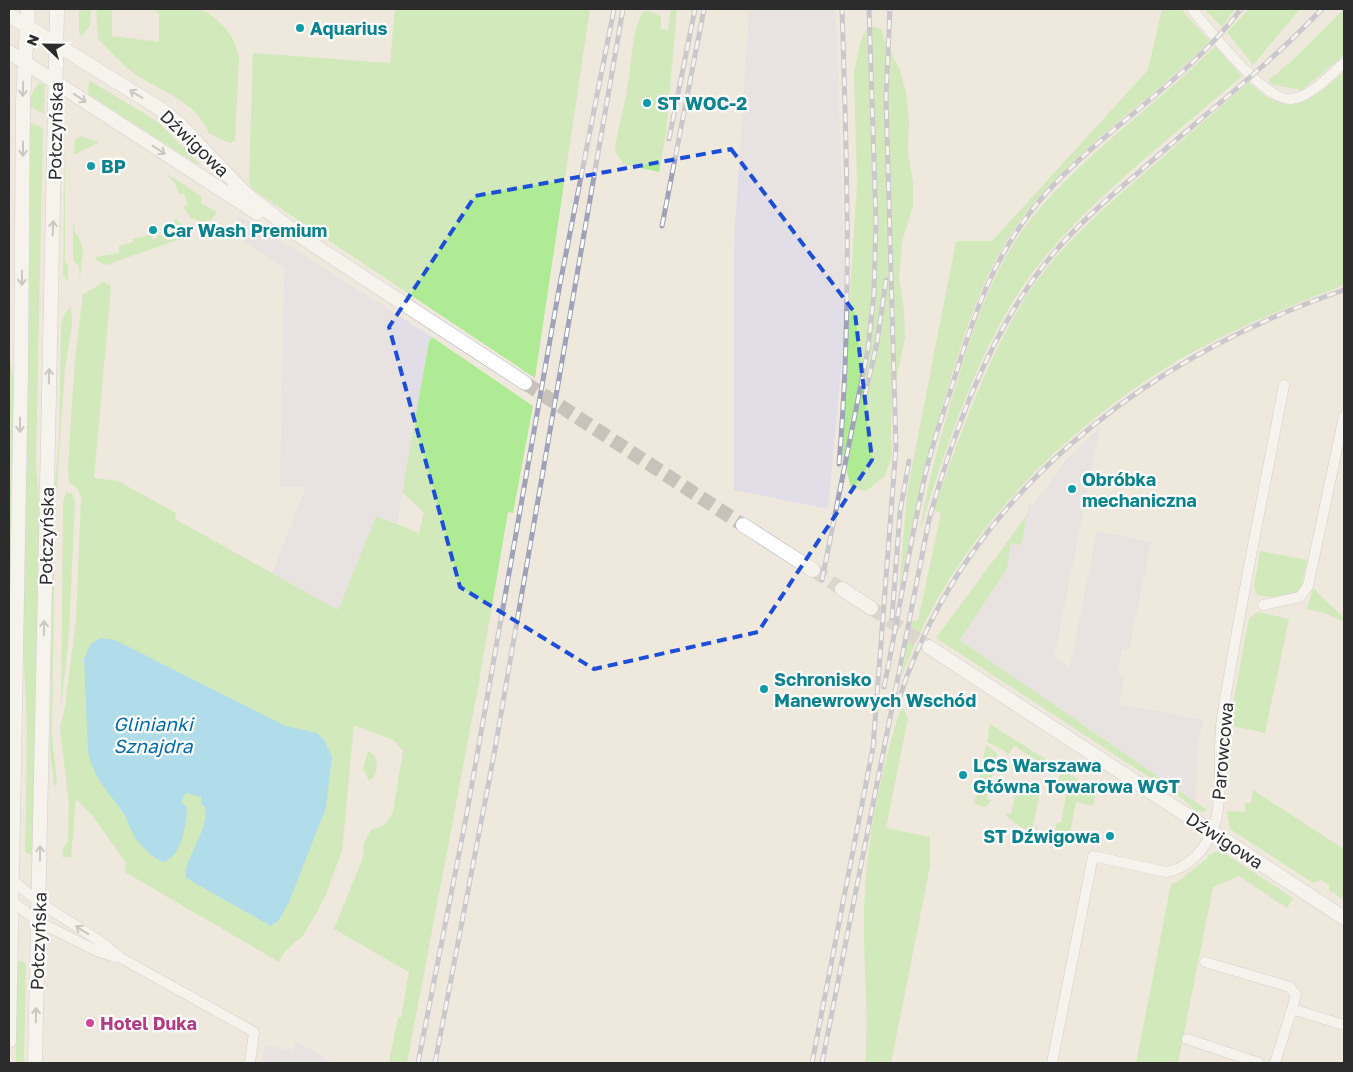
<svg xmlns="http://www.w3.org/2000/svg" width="1353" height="1072" viewBox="0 0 1353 1072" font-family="'Golos Text',sans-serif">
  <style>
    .industrial { fill: #e1dee7 }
    .green { fill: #afeb95 }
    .water { fill: #66cffb }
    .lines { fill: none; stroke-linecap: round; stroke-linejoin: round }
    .secondary-tunnel { stroke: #c8c2ba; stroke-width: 14; stroke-dasharray: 14 7; stroke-linecap: butt }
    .street-casing { stroke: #b1b3c1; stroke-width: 11 }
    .secondary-casing { stroke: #b1b3c1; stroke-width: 15 }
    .street { stroke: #fff; stroke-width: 10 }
    .secondary { stroke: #fff; stroke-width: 14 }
    .rail-casing { stroke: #9fa2b8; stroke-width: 5 }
    .rail { stroke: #fff; stroke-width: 3; stroke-dasharray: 9; stroke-linecap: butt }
    .oneway { stroke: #a0a0a0 }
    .marked { fill: none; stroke: #1d4ed8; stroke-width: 4; stroke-dasharray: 10 6; stroke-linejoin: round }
    .culture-dot { fill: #0f9aa8; stroke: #fff; stroke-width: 2 }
    .hotel-dot { fill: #d1479c; stroke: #fff; stroke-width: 2 }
    .labels { text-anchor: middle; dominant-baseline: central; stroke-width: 4.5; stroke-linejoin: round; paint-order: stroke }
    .culture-label { font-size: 18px; font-weight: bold; fill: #0d838f; stroke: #fff; text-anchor: start }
    .street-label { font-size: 18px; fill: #2c2c2c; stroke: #fff }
    .hotel-label { font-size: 18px; font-weight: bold; fill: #b23c85; stroke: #fff; text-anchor: start }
    .water-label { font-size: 19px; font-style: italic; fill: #006bac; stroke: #fff }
  </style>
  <rect width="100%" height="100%" fill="#efe8dd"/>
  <!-- industrial -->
  <path class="industrial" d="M749 9H836L845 293 843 348 828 509 734 490V243Z
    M239 217 251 222 432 337 429 342 397 524 376 516 338 610 272 573 305 489 302 487H280L284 267 230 232Z
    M1100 427 1054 657 1070 668 1097 531 1151 542 1129 650 1122 649 1118 675 1124 677 1119 704 1203 720 1198 744 1196 802 960 640 1007 569 1011 543 1021 545 1029 503 1034 504 1065 461Z
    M296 1042 301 1044 333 1063H262L265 1045 294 1051Z"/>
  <!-- green -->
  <path class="green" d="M79 9H91L90 25 82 37 79 33Z
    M96 9H112V36L159 42V13H156L157 9C167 9 192 6 200 9 220 18 235 36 239 57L235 140 230 143 209 134C200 104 159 90 135 74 124 66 107 49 98 38Z
    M395 9H590L535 378 262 196 252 189 249 181 253 53 390 63Z
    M671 9H677L666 134 659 172 623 164 616 153 615 146C620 123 626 99 629 76 631 61 634 22 644 11H649L661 16V29L668 30Z
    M1162 9H1181L1210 41C1156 96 1090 138 1040 196 992 251 974 304 953 371 930 443 913 516 899 590L907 493 956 241H992L1148 70Z
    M1204 9H1235L1222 27Z
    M1249 9H1300L1253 65 1227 32Z
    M1344 9V55L1302 90 1273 85 1268 81 1294 59Z
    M872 26 882 30 884 39 900 70 906 92 909 122 908 152 913 182V206L902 242 899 278 904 310 905 339 895 383 891 422 892 456 885 476 866 491 851 488 842 452V418L857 185 854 72 861 40 866 30Z
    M1215 46 1242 76C1173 136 1091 198 1035 269 982 338 945 448 920 531 927 484 940 440 953 395 973 328 993 262 1040 208 1092 148 1159 103 1215 46Z
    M1344 72V285C1285 308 1224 332 1169 366 1074 424 987 509 933 607 921 629 911 653 902 676L911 620 918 621 941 513 934 510C960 434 995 333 1045 270 1075 233 1110 203 1146 172 1180 142 1215 112 1249 82 1291 122 1307 102 1344 72Z
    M89 80 158 122 199 163 198 165 88 94Z
    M39 83 45 85 44 114 28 106 33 91Z
    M28 121 43 128 36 462 40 515 35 857 25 852 27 732 23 640 30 207Z
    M80 136 99 142 74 155 75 140Z
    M65 138V261L68 266V282L63 274Z
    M168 176C173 176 194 192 201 196V203L217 212 212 219 203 222 191 218 183 207 188 205 184 193 179 194 175 183Z
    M175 218 188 230 186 237 106 265 97 261 95 257 119 253V246L133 242V239L151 235 153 240 158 238 157 235 178 233 176 228H173Z
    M73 224H75L74 228 76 236 78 235 83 251 80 278 79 267 73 260Z
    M104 282 111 286 94 478 118 481 176 513 175 519 338 610 376 516 419 533 424 513 402 492 429 342 432 337 533 406 513 513 508 512 477 693 407 1063H389L398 1017 401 1018 409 972 334 929 363 857 364 843 371 830 385 825 393 812 403 751 393 740 354 725 342 851 324 899 303 936 285 951 279 962 125 872 126 863 92 815 76 799 71 857H62L63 849 68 841 69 805 60 727 65 707 76 620 81 498 78 489 69 482 68 466 75 359 83 294Z
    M71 307 72 325 65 368 55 511 52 734 57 785H54L50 751 53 506 59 440 61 324 65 313Z
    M9 355 14 385 9 655Z
    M66 492 72 494 75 501 69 633 61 708 63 503Z
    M1027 515 1021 545 1011 543 1007 569 960 640 1207 810 1203 812 1194 810 1184 800 936 638Z
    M1260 551 1307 560 1300 593 1276 598 1257 595 1254 586Z
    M1313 588 1344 618V622L1327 614 1307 609Z
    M1258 612 1289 619 1265 733 1229 725 1249 618Z
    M902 705 908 718 886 828 930 837V866L891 1063H865C869 1012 863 962 864 911 866 841 880 771 902 705Z
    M990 724 1096 791 1093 806 1076 802 1068 842 1054 838 1057 822 1061 823 1067 789 1058 787 1056 782 1060 775 1014 746 1009 754H1006L1005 751 987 742Z
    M986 745 997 753 987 799 992 800 986 807 974 804Z
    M368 751 375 756C378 765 378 776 369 781L363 769Z
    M1018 780 1040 793 1033 826 1038 827 1034 831 1022 828 1006 816V813L1011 814Z
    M1253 790 1344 849V900L1329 890 1330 886 1321 880 1313 883 1230 829 1227 811 1245 812V803H1251Z
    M1220 850 1293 898 1287 908 1239 876 1213 887 1178 1063H1136L1171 884 1177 882 1209 857 1207 856Z
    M17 960 26 963 24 1063H16Z"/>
  <!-- water -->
  <path class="water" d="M100 638 115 640 286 726 317 733 325 741 332 757 326 808 289 902 279 920 271 926 186 878C182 860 210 831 205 807L201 804V797L186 793 181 802 187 807C187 822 181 860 162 862 151 856 138 844 132 832 128 825 127 817 122 811 108 791 92 776 88 751L84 659 90 645Z"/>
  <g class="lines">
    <!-- secondary-tunnel -->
    <path class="secondary-tunnel" d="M525 383 743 525
      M813 570 842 589
      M871 608 929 647"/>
    <defs>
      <path id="street" d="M1192 9C1208 29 1266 102 1291 99 1311 97 1330 75 1344 63
        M1263 605 1300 597 1308 586 1344 416
        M9 880H12L39 902 101 942 121 958 254 1032 250 1063
        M9 899 39 922 97 951 115 957
        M1205 962 1290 987 1296 995 1292 1009 1344 1025
        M1187 1039 1259 1063
        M1052 1063 1093 856 1166 872C1189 869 1206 848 1214 827 1224 799 1217 750 1222 718 1240 606 1263 496 1284 385
        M1275 1063 1292 1009"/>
      <path id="secondary" d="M9 15 159 108 181 126 247 195 300 236 525 383
        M9 52 257 213
        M743 525 813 570
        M842 589 871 608
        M929 647 1344 918
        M9 1041 21 376 23 102 28 9
        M35 1063 57 9"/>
    </defs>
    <!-- street casing -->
    <use href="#street" class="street-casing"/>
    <!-- secondary casing -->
    <use href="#secondary" class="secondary-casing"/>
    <!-- street -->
    <use href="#street" class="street"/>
    <!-- secondary -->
    <use href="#secondary" class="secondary"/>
    <defs>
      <path id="rail" d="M669 139 695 9
        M662 226 704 9
        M865 395 877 343 886 280
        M839 464C852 312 847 161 842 9
        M822 580 868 349 874 293 876 222 869 9
        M892 618 900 512 909 461
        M884 687C899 614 910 540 927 467 934 439 944 411 953 383 975 311 995 250 1047 192 1107 126 1187 81 1241 9
        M898 702C964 495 1145 358 1344 290
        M873 748 896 447 886 98 890 9
        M418 1063 466 818 559 289 614 9
        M435 1063 493 760 623 9
        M812 1063 874 742
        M822 1063 929 520C954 429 992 326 1053 254 1078 224 1108 198 1138 173 1199 119 1266 68 1322 9"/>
    </defs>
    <!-- rail casing -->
    <use href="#rail" class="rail-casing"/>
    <!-- rail -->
    <use href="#rail" class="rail"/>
  </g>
  <!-- one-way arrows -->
  <defs><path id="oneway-shaft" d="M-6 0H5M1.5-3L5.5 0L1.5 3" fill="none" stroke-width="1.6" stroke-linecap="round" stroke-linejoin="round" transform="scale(1.25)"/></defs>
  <g class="oneway">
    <use href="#oneway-shaft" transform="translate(23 89) rotate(92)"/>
    <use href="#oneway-shaft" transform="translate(136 94) rotate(-149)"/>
    <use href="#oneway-shaft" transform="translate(80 98) rotate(33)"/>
    <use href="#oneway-shaft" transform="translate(23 149) rotate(90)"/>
    <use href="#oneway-shaft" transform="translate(159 150) rotate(33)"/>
    <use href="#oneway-shaft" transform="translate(53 228) rotate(-88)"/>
    <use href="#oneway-shaft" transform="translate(22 278) rotate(91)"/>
    <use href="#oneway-shaft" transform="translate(49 376) rotate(-89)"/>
    <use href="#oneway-shaft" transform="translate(20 425) rotate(91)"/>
    <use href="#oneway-shaft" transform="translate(44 628) rotate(-89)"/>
    <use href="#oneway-shaft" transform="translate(40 853) rotate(-90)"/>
    <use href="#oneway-shaft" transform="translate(82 930) rotate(-147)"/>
    <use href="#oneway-shaft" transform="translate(36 1015) rotate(-89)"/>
  </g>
  <!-- marked area -->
  <path d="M0 0H1353V1072H0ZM731 149 855 313 872 460 758 632 594 669 460 587 389 327 475 196Z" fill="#efe8dd" fill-opacity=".55" fill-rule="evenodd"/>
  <path class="marked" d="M731 149 855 313 872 460 758 632 594 669 460 587 389 327 475 196Z"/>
  <!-- markers -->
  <g class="culture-dot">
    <circle cx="300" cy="28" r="5"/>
    <circle cx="647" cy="103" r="5"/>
    <circle cx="91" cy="166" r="5"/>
    <circle cx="153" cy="230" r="5"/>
    <circle cx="1072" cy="489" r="5"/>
    <circle cx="764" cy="689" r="5"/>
    <circle cx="963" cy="775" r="5"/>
    <circle cx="1110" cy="836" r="5"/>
  </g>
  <circle class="hotel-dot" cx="90" cy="1023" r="5"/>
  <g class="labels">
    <!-- culture labels -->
    <g class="culture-label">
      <text x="310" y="28">Aquarius</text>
      <text x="657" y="103">ST WOC-2</text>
      <text x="101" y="166">BP</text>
      <text x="163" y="230">Car Wash Premium</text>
      <text x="1082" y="479">Obróbka<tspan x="1082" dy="21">mechaniczna</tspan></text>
      <text x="774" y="679">Schronisko<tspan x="774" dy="21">Manewrowych Wschód</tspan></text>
      <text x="973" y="765">LCS Warszawa<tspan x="973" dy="21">Główna Towarowa WGT</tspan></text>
      <text x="1100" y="836" text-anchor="end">ST Dźwigowa</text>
    </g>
    <!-- street labels -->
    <g class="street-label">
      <text transform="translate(55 131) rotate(-89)">Połczyńska</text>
      <text transform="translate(195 143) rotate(44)">Dźwigowa</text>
      <text transform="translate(46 536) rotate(-89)">Połczyńska</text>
      <text transform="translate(1222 751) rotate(-85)">Parowcowa</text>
      <text transform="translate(1225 840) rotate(33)">Dźwigowa</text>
      <text transform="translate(38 941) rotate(-88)">Połczyńska</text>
    </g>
    <!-- hotel labels -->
    <g class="hotel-label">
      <text x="100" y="1023">Hotel Duka</text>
    </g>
    <!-- water labels -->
    <g class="water-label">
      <text x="153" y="723">Glinianki<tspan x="153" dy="22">Sznajdra</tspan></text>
    </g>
  </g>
  <!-- border -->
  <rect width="1353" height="1072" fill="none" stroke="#2c2c2c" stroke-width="20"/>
  <!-- north arrow -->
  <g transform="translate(45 45) rotate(292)" stroke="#ffffff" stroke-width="4" paint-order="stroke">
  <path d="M0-4L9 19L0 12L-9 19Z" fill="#2c2c2c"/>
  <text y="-8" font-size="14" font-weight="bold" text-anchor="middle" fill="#2c2c2c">N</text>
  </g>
</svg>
